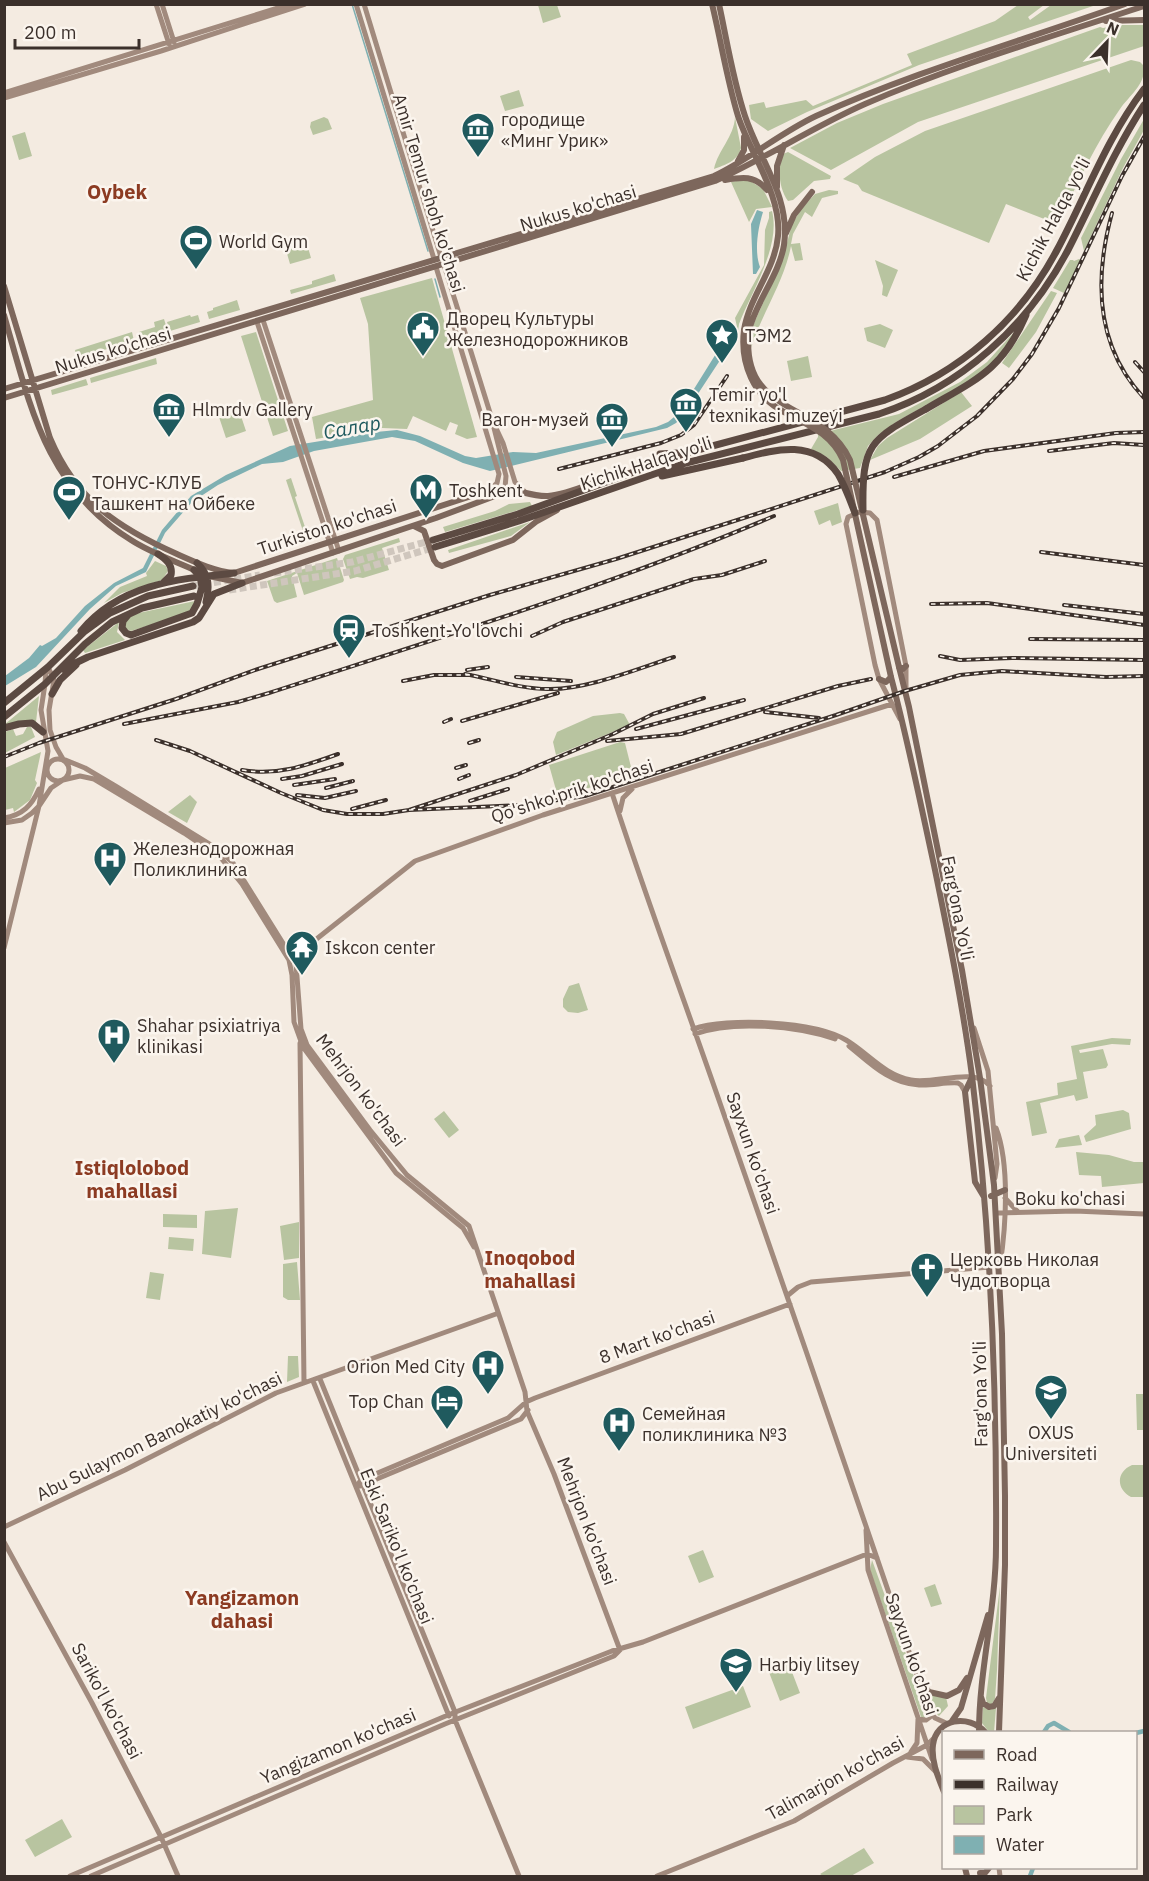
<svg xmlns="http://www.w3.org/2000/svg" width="1149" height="1881" viewBox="0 0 1149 1881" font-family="'IBM Plex Sans',sans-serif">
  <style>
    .green { fill: #b8c4a0 }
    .water { fill: #7fb0b2 }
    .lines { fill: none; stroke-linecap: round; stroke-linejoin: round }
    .stream { stroke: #7fb0b2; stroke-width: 1.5 }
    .canal { stroke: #7fb0b2; stroke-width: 4.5 }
    .highway-tunnel { stroke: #cfc6bd; stroke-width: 7; stroke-dasharray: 7 3.5; stroke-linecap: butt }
    .secondary { stroke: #a18a7d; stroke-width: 5 }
    .primary { stroke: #7d675c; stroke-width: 6 }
    .highway { stroke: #5c4a42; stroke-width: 7 }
    .rail-casing { stroke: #3b302b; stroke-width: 4 }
    .rail { stroke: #fbf5ee; stroke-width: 1.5; stroke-dasharray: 4.5; stroke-linecap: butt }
    .primary-bridge { stroke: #7d675c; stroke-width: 6 }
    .highway-bridge { stroke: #5c4a42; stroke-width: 7 }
    .labels { text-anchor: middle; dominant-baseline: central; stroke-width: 5; stroke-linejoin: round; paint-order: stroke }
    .poi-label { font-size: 18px; fill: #3b302b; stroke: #fbf5ee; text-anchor: start }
    .street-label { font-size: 18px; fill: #3b302b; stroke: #fbf5ee }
    .neighbourhood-label { font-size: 20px; font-weight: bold; fill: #8c3b22; stroke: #fbf5ee }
    .water-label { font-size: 20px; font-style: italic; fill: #1f5a5e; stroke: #fbf5ee }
  </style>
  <rect width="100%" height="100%" fill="#f4ebe1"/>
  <!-- green -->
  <path class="green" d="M538 5H557L561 17 543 23Z
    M1018 5H1044L1028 17 1030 20 1051 5H1096L919 65 807 112 768 131 751 119 749 105 764 102 766 108 806 100 813 106 912 65 907 54 995 21Z
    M1121 25H1144V46L918 122 831 170 790 148 837 123 883 104 1100 27 1103 28Z
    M1131 60 1140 62 1144 66C1146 84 1130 95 1120 109 1096 143 1078 182 1060 220L1054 217 1052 222 1006 204 989 243 862 191 858 185 843 179 875 157 925 131Z
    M519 90 524 106 505 111 500 96Z
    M324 117 328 119 332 129 313 135 310 127 311 122Z
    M735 117 741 148C738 161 725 165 714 169 718 150 734 137 735 117Z
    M1144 119V130L1123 168 1084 251 1081 238 1121 159Z
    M25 132 32 156 19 160 12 136Z
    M788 152 831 176 830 179 814 181 793 200 788 201C779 189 777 168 783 154Z
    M747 179 763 189 772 207 756 209 749 222 731 182Z
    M829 190 838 191V194L822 198 812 217 805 212 793 234 791 244 800 243 803 260 795 261 791 246C784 282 762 313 751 348L753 330H751L783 258 792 224 802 208 815 194Z
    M772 211C781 246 752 291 739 324L738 331 735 318 764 265 765 230 769 218V212Z
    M307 244 311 258 290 264 286 250Z
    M1079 259 1081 260 1064 293 1053 288 1070 260H1073L1074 261Z
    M875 260 898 270 887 297 882 295 883 286Z
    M334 274 336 281 291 294 290 290 312 284V281Z
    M432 278 477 437 467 439 455 434 458 425 450 422 446 431 413 416 407 429 382 428 316 439 312 417 373 400 368 324 360 298Z
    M1051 291 1057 293 1036 332 1009 368 1002 363Z
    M237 300 240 310 209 319 207 312 213 310V308Z
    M190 315 191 317 198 315 200 322 170 331 167 322Z
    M164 319 168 332 142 340 139 332 155 327 154 322Z
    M880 324 893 330 885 348 867 341 864 328Z
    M1015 331 1016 333 993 365 962 385 896 422 878 435 868 446 860 468 841 471 827 457 811 449 818 437V434L899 414 960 382 987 362Z
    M132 332 134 341 77 358 75 350Z
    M256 332 288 431 273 436 241 336Z
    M808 356 812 377 791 381 787 361Z
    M156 358 157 364 91 383 90 378Z
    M86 379 88 385 52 395 51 390Z
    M961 392 972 406 920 439 870 460 878 446 887 438Z
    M238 407 246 431 226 438 218 414Z
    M291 478 297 496 295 497 306 530 303 531 286 480Z
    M530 502 532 506 445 532 443 527 495 511 509 504Z
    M838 503 842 522 832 526 830 520 819 525 814 511Z
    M530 522 511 536 449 553 448 550Z
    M399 538 400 542 382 548 389 570 363 578 357 577 350 579 343 559 345 555Z
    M337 558 344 580 343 582 304 595 297 573 292 576 297 597 277 603 274 601 267 581Z
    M155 561 166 566 168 571 162 580 122 593 104 603 120 587 147 576 146 573Z
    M195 601V605L189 613 131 631 124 628 125 621 134 614Z
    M119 622 117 632 125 640 85 653 83 650Z
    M39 696 36 722 5 726V724Z
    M620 713 624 714 630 725 556 755 553 742 557 732 593 716Z
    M27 727H31L35 737 5 753V732L13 729 16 736 23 734Z
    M620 742 625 743 633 775 558 797 549 765Z
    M41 752 35 780 37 783 30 800 14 812 13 808 5 810V768Z
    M190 795 197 802 187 823 168 812Z
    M579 983 588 1010 578 1013 568 1012 563 1007V999L569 986Z
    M1112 1038 1131 1039 1130 1045 1112 1044 1079 1050 1080 1053 1103 1049 1108 1065 1106 1068 1083 1072 1088 1098 1076 1101 1074 1095 1040 1103 1047 1133 1032 1136 1026 1102 1058 1095 1057 1083 1077 1079 1071 1046Z
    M1123 1110 1129 1113 1131 1129 1086 1142 1084 1136 1096 1125 1095 1115Z
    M444 1111 459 1130 449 1138 434 1119Z
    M1079 1135 1082 1145 1055 1148 1059 1139Z
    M1076 1152 1109 1155 1134 1162H1144V1183L1102 1187 1101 1176 1079 1175Z
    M238 1208 231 1258 202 1254 205 1211Z
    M163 1214 197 1215V1228L163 1227Z
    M299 1222V1258L284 1260 280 1226Z
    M169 1237 194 1239 193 1251 168 1249Z
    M297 1262 300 1300H288L283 1297V1264Z
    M150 1272 164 1274 160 1300 146 1298Z
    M288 1356H298L299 1377 287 1382Z
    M1136 1394H1144V1430H1137Z
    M1132 1465H1144V1497H1131C1116 1489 1116 1472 1132 1465Z
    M703 1550 714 1577 699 1583 688 1556Z
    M872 1560 928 1715 925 1718 921 1717 870 1570Z
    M935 1584 942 1604 931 1607 924 1588Z
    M1000 1586 997 1670 995 1699 991 1705 987 1703 986 1698Z
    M787 1659 800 1693 780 1701 767 1667Z
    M743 1686 751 1707 693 1729 685 1707Z
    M928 1694 946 1697 948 1706 939 1716 934 1711Z
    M983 1707 990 1710 996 1708 994 1732H989L982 1723Z
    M62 1819 72 1837 35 1857 25 1840Z
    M864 1848 874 1863 851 1876H823L820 1874Z"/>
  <!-- water -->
  <path class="water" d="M757 210 763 212C758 228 754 251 760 267L756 274H753L751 224Z
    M732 328 735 331 732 337 734 339 684 415 676 423 667 428 490 471 463 463 415 441 392 437 314 451 283 462 262 464 218 485 192 502 165 533 146 572 116 586 90 609 36 667 5 686V676L29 658 40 645 42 646 56 638 85 606 114 583 143 568 162 530 191 496 226 475 290 446 376 432 397 430 420 436 465 456 476 458 513 452 536 453 656 427 668 422 679 413Z"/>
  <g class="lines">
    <!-- stream -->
    <path class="stream" d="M352 4 428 251
      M435 279 440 297"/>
    <!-- canal -->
    <path class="canal" d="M1044 1732 1048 1726 1054 1723 1069 1732
      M1136 1733 1144 1731
      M1030 1876 1033 1868"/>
    <!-- highway-tunnel -->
    <path class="highway-tunnel" d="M274 573 352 562 433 540
      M193 586 260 575
      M229 590 355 571 435 547"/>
    <!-- secondary -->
    <path class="secondary" d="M156 4 169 44
      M162 4 174 42
      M356 4 434 259
      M364 4 441 257
      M4 93 291 4
      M4 98 161 51 305 4
      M444 265 491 416 506 476 505 488
      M436 267 499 474 497 483 490 490
      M263 320 339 551
      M257 322 333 553
      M495 426 503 443 515 482 526 493
      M48 667 54 680 49 710 50 730 56 747 63 759 85 768 117 787 219 850 233 863 296 964 301 1029 307 1045 370 1130 407 1175 469 1226 525 1392 527 1411 554 1474 620 1650
      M900 719 879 679 875 665 846 524 848 517 860 512 870 513 877 520 906 666V689
      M47 770a11 11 0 1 1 22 0a11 11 0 1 1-22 0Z
      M612 793C646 898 685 1002 721 1106 792 1307 859 1508 929 1710L935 1718 946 1723
      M620 811 623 798 632 789
      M4 818C23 815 32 805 39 789
      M4 823 22 820 32 813 39 806 51 788 63 780 80 776 94 779 184 833 221 858 242 884 289 960 292 975 294 1022 303 1047 396 1173 463 1228 474 1247
      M4 948 39 806 48 751 41 710 45 684 46 669
      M290 960 415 861 543 815 892 704
      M974 1028 988 1071 997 1164 995 1178
      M693 1029C727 1017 814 1021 846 1040 868 1053 884 1075 911 1080 935 1085 974 1066 990 1086
      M695 1034C733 1020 797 1026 835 1039
      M300 1043 304 1383
      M849 1046C870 1063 890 1084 919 1085 932 1086 945 1082 958 1083L961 1085 965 1092
      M996 1128C1010 1164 1006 1227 1000 1265
      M1005 1198 1018 1212
      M996 1213 1075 1211 1144 1214
      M787 1296 798 1287 811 1282 990 1267
      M320 1379 455 1712V1720L519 1876
      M313 1381 449 1716
      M357 1486 361 1480 508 1418 526 1402 535 1398 790 1304
      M360 1486 521 1419 528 1410
      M4 1527 125 1470 276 1393 496 1314
      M866 1530 868 1570 932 1759
      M4 1542 92 1703 161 1837 178 1876
      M911 1752 917 1743 918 1719 926 1720 930 1717V1713
      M907 1757 923 1759 937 1773
      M999 1868 1000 1876
      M70 1876 448 1715 612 1651 643 1642 867 1554 877 1558
      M91 1876 445 1724 614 1656 619 1651
      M657 1876 794 1821 893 1763 927 1745 935 1737"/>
    <!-- primary -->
    <path class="primary" d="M712 4C721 41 727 80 738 116 750 153 782 196 778 236 775 270 749 297 744 330
      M719 4C727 41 733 80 745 116 759 159 791 197 784 245 779 275 757 300 749 330
      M1106 21 1144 20
      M738 161 744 150V137
      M725 180C742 177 755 175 767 190
      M777 187V166L784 145
      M786 233 794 215 812 192
      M4 286 50 438C76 500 118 528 177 554 195 562 214 571 234 573L493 489C512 486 529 497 548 496 571 494 594 481 616 475
      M4 315C30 405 45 487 131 540 151 553 175 561 197 571
      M4 389 714 176C750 159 780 133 816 116 916 71 1022 41 1125 4
      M4 398 715 181C766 158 813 127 865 104 955 65 1051 37 1144 6
      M414 526 424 531 434 560 437 564 442 566 513 540 537 521 557 510
      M209 576 242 583 436 518 495 496 505 488
      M906 666 903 669 899 667 909 707 962 970 980 1078 994 1185 1002 1334 1005 1496V1565L999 1732
      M879 679 886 682 891 677C908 741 921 806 935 870 949 938 963 1007 972 1076 991 1232 997 1389 996 1546 996 1609 979 1670 979 1732
      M972 1077 965 1092 975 1182 984 1197
      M991 1196 1005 1190
      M919 1680 929 1692 947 1696 959 1690 967 1678
      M981 1697 983 1703 989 1707 994 1706 999 1698
      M952 1721 961 1708 988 1615
      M944 1792C938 1777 931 1761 933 1745 936 1718 969 1714 985 1732
      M965 1868 967 1876
      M980 1873H985L989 1868"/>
    <!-- highway -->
    <path class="highway" d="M926 409C975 380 1002 371 1026 315
      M660 454 677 453
      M662 476 743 458
      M433 540 518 514 686 453 885 400C960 373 1020 320 1057 250 1086 196 1106 139 1144 89
      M435 547 519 521 686 463 879 414C961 387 1028 326 1068 250 1093 201 1114 151 1144 105
      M158 554C166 559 173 565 171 575L164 582
      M197 563C209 574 210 586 206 602
      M128 615 123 621 122 628 126 633 131 635 192 613 197 604 202 587 200 576 194 570
      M81 631C120 584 177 579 234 573
      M63 669 88 657 193 622 199 618 214 594 242 583
      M52 694 60 680 76 665
      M4 703 48 667 84 632 110 613 148 596 193 586
      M4 717 45 684 85 644 112 622 142 608 194 596
      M4 728 19 724 32 723 43 732"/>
    <defs>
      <path id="rail" d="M1112 213C1094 279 1095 346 1144 398
        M1135 362 1144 372
        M1049 451 1114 443 1144 445
        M559 469 661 443 681 435 694 425 727 376
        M894 477 984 451 1116 433 1144 432
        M1041 552 1144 565
        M931 604 987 603 1144 625
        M1064 605 1144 614
        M532 636 563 622 673 586 694 579 722 575 765 561
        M1030 639 1144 640
        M940 656 960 660 1012 658 1144 660
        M467 670 488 667
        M465 674C492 679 520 689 548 689 586 690 637 669 674 657
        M516 677 571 681
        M403 681 434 675H471
        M765 712 819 718
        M462 721 558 693
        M444 722 451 719
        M124 724 238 702 269 693C439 638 610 586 774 516
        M636 729 744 700
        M156 740 190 751 281 793 323 810 347 814H383L409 810 516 775 613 734 653 714 704 698
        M607 741 681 734 838 686 871 679
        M469 743 479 740
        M4 757 39 743 176 699 258 669 490 595 616 559 756 514 885 472 919 457 938 446 977 416 1013 379 1032 354 1059 308 1122 176 1144 137
        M456 768 466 765
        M242 770C277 776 305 766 338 754
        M282 779 302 776 342 764
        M459 779 469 775
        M294 785 335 779
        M326 788 353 781
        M297 795 325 798 356 791
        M470 801 508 789
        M352 809 386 800
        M409 810 524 805 585 796 836 715 905 691 960 675 1002 671 1106 677 1144 676"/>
    </defs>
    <!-- rail casing -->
    <use href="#rail" class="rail-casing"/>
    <!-- rail -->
    <use href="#rail" class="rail"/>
    <!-- primary-bridge -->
    <path class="primary-bridge" d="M744 330C740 363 753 396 784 412 808 425 831 433 843 460L891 677
      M749 330C739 418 822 399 850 460L899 667"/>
    <!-- highway-bridge -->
    <path class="highway-bridge" d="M743 458C777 449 814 439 838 474 845 486 850 500 855 513
      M863 510C862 444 869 440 926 409"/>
  </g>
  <!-- icons -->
  <defs>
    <symbol id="museum-pin" viewBox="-11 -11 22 30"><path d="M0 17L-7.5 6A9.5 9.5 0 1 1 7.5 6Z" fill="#1f5a5e" stroke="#fbf5ee"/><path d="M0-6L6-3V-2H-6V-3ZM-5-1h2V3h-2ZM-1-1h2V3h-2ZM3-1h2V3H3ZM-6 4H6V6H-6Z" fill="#fff"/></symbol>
    <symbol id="stadium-pin" viewBox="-11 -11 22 30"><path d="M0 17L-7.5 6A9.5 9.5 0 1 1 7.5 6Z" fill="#1f5a5e" stroke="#fbf5ee"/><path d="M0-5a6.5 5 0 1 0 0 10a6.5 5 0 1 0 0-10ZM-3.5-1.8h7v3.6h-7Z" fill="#fff"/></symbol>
    <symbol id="civic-pin" viewBox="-11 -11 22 30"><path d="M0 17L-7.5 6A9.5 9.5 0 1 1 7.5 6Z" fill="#1f5a5e" stroke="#fbf5ee"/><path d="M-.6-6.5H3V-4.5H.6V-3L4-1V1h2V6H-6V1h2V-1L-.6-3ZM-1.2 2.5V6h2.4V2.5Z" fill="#fff"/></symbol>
    <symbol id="sight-pin" viewBox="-11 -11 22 30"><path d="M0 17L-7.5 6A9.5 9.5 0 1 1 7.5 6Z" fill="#1f5a5e" stroke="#fbf5ee"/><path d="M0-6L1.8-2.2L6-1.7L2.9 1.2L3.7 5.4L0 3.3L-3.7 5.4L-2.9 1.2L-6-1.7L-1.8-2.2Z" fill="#fff"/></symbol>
    <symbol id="metro-pin" viewBox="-11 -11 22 30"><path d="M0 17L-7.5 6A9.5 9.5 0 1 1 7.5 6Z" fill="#1f5a5e" stroke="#fbf5ee"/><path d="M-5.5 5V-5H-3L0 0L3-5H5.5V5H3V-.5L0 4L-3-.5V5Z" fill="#fff"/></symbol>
    <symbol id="station-pin" viewBox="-11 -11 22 30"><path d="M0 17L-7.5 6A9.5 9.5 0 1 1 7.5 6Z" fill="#1f5a5e" stroke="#fbf5ee"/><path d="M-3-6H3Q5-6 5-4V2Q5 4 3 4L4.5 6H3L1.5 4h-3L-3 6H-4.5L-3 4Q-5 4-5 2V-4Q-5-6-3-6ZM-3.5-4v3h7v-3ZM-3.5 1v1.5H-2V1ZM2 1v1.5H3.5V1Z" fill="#fff"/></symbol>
    <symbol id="hospital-pin" viewBox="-11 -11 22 30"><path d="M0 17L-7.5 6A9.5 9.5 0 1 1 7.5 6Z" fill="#1f5a5e" stroke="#fbf5ee"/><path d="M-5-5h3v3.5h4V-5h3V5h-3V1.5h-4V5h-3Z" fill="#fff"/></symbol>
    <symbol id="temple-pin" viewBox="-11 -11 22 30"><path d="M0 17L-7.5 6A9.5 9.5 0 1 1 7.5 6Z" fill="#1f5a5e" stroke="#fbf5ee"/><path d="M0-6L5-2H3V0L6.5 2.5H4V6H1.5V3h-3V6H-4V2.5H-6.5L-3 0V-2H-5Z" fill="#fff"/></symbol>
    <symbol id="church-pin" viewBox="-11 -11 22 30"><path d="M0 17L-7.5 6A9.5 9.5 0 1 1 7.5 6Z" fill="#1f5a5e" stroke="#fbf5ee"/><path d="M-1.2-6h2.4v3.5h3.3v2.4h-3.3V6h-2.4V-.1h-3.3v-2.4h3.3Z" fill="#fff"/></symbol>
    <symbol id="university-pin" viewBox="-11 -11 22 30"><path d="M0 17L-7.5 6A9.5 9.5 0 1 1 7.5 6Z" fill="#1f5a5e" stroke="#fbf5ee"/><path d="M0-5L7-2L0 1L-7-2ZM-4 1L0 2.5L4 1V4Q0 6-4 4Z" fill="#fff"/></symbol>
    <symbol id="hotel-pin" viewBox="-11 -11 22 30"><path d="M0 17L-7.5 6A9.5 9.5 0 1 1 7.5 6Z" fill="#1f5a5e" stroke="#fbf5ee"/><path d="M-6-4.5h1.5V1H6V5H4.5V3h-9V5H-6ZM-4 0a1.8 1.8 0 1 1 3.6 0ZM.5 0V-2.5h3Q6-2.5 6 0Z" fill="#fff"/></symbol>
  </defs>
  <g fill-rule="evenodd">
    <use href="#museum-pin" x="459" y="110" width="38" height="52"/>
    <use href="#stadium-pin" x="177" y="222" width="38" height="52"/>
    <use href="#civic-pin" x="404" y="309" width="38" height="52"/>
    <use href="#sight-pin" x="703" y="316" width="38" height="52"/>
    <use href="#museum-pin" x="667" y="385" width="38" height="52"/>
    <use href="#museum-pin" x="150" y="390" width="38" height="52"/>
    <use href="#museum-pin" x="593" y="400" width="38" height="52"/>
    <use href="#metro-pin" x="407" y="471" width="38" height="52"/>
    <use href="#stadium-pin" x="50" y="473" width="38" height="52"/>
    <use href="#station-pin" x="330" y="611" width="38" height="52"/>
    <use href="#hospital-pin" x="91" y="839" width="38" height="52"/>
    <use href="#temple-pin" x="283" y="928" width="38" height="52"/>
    <use href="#hospital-pin" x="95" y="1016" width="38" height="52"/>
    <use href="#church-pin" x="908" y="1250" width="38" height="52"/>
    <use href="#hospital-pin" x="469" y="1347" width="38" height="52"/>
    <use href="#university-pin" x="1032" y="1372" width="38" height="52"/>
    <use href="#hotel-pin" x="428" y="1382" width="38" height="52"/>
    <use href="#hospital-pin" x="600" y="1404" width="38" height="52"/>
    <use href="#university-pin" x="717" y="1645" width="38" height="52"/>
  </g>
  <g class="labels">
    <!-- poi labels -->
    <g class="poi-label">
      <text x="501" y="119">городище<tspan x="501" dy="21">«Минг Урик»</tspan></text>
      <text x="219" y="241">World Gym</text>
      <text x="446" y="318">Дворец Культуры<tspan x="446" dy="21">Железнодорожников</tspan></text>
      <text x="745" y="335">ТЭМ2</text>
      <text x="709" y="394">Temir yo'l<tspan x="709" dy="21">texnikasi muzeyi</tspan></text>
      <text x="192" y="409">Hlmrdv Gallery</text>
      <text x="589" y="419" text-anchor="end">Вагон-музей</text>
      <text x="92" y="482">ТОНУС-КЛУБ<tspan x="92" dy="21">Ташкент на Ойбеке</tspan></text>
      <text x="449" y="490">Toshkent</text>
      <text x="372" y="630">Toshkent-Yo'lovchi</text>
      <text x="133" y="848">Железнодорожная<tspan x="133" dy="21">Поликлиника</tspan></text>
      <text x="325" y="947">Iskcon center</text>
      <text x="137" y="1025">Shahar psixiatriya<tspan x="137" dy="21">klinikasi</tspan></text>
      <text x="950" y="1259">Церковь Николая<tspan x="950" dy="21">Чудотворца</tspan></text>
      <text x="465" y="1366" text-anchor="end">Orion Med City</text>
      <text x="424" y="1401" text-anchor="end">Top Chan</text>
      <text x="642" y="1413">Семейная<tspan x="642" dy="21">поликлиника №3</tspan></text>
      <text x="1051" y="1432" text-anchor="middle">OXUS<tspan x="1051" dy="21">Universiteti</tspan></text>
      <text x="759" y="1664">Harbiy litsey</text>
    </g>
    <!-- street labels -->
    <g class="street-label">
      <text transform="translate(429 193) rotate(73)">Amir Temur shoh ko'chasi</text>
      <text transform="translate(578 208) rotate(-17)">Nukus ko'chasi</text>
      <text transform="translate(1053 219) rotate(-62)">Kichik Halqa yo'li</text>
      <text transform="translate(113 350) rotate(-17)">Nukus ko'chasi</text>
      <text transform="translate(646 463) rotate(-18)">Kichik Halqa yo'li</text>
      <text transform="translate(327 527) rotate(-18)">Turkiston ko'chasi</text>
      <text transform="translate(572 791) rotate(-18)">Qo'shko'prik ko'chasi</text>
      <text transform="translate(958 908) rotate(79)">Farg'ona Yo'li</text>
      <text transform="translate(361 1090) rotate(53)">Mehrjon ko'chasi</text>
      <text transform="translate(753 1153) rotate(71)">Sayxun ko'chasi</text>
      <text x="1070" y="1198">Boku ko'chasi</text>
      <text transform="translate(657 1337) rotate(-20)">8 Mart ko'chasi</text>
      <text transform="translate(980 1394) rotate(-91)">Farg'ona Yo'li</text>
      <text transform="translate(159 1436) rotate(-26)">Abu Sulaymon Banokatiy ko'chasi</text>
      <text transform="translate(587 1521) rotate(69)">Mehrjon ko'chasi</text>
      <text transform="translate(397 1546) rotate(68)">Eski Sariko'l ko'chasi</text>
      <text transform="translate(912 1654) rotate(71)">Sayxun ko'chasi</text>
      <text transform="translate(107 1701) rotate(62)">Sariko'l ko'chasi</text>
      <text transform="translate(338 1746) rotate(-23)">Yangizamon ko'chasi</text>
      <text transform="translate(835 1778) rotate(-29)">Talimarjon ko'chasi</text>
    </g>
    <!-- neighbourhood labels -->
    <g class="neighbourhood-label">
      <text x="117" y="191">Oybek</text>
      <text x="132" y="1167">Istiqlolobod<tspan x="132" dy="23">mahallasi</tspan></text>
      <text x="530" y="1257">Inoqobod<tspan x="530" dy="23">mahallasi</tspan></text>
      <text x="242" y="1597">Yangizamon<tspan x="242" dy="23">dahasi</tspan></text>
    </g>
    <!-- water labels -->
    <g class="water-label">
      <text transform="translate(352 427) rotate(-10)">Салар</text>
    </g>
  </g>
  <!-- border -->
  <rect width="1149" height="1881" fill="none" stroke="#3b302b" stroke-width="12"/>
  <!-- legend -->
  <rect x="942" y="1731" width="195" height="138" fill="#fbf5ee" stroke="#aea6a0" stroke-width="1.5"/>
  <rect x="954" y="1750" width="30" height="9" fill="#7d675c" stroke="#aea6a0" stroke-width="1.5"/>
  <text x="996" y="1761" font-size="18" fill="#3b302b">Road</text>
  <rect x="954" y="1780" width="30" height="9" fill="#3b302b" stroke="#aea6a0" stroke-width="1.5"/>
  <text x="996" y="1791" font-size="18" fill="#3b302b">Railway</text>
  <rect x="954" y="1806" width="30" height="18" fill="#b8c4a0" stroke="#aea6a0" stroke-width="1.5"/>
  <text x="996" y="1821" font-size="18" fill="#3b302b">Park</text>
  <rect x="954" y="1836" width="30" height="18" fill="#7fb0b2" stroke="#aea6a0" stroke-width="1.5"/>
  <text x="996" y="1851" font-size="18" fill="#3b302b">Water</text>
  <!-- north arrow -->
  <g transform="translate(1107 42) rotate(23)" stroke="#fbf5ee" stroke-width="4.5" paint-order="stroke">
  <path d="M0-4.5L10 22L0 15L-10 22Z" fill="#3b302b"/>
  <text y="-9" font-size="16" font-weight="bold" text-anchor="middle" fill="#3b302b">N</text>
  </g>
  <!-- scale -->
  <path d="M15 39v9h124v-9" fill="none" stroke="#3b302b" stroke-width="3"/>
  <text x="24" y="39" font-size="18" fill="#3b302b" stroke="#fbf5ee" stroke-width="4.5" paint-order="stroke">200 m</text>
</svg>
